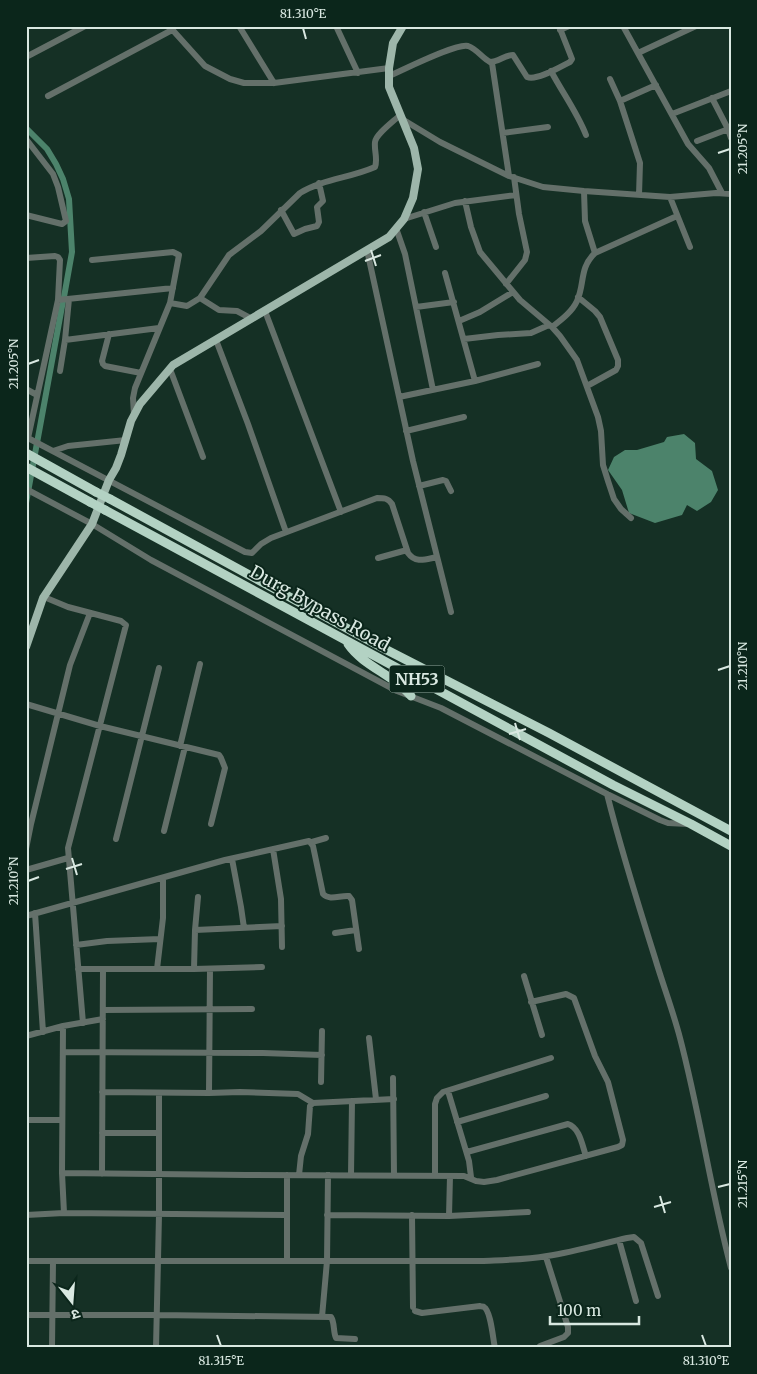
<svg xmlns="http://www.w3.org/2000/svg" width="757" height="1374" viewBox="0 0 757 1374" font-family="Merriweather,'Noto Sans Devanagari',serif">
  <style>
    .water { fill: #4c836b }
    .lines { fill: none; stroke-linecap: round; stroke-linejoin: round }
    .canal { stroke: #4c836b; stroke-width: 6 }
    .minor { stroke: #64706a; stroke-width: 6 }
    .major { stroke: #9db6aa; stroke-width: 8 }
    .highway { stroke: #b3d2c3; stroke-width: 9 }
    .highway-bridge { stroke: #b3d2c3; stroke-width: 9 }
    .ticks { fill: none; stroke: #d9e8e1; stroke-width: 2 }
    .labels { text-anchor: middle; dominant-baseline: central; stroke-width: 4; stroke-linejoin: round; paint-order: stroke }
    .shield { fill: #0b261b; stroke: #9baea6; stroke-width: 1 }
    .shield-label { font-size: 16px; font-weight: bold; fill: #d9e8e1 }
    .street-label { font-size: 18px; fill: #d9e8e1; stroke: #0b261b }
    .neatline { fill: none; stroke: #d9e8e1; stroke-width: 2 }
    .ticks-label { font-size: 12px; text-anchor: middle; fill: #d9e8e1 }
  </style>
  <rect width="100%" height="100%" fill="#153025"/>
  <!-- water -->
  <path class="water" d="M684 434 695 443 696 459 712 471 718 490 711 502 697 511 687 505 682 515 655 523 629 513 622 490 608 470 614 457 625 450H637L664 442 667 437Z"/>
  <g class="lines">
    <!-- canal -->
    <path class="canal" d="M26 128 47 149 56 164 63 179 69 199 72 252 64 297
      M26 503 63 301"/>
    <!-- minor -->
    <path class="minor" d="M169 26 205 66 230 79 244 83H274L389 68
      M239 26 274 83
      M336 26 358 73
      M623 26 688 144 709 168 722 193
      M560 30 569 26
      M638 53 696 26
      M26 57 85 26
      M492 63 509 176
      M551 71C562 92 577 112 586 135
      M389 76C403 70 456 43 468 46 477 49 482 58 490 62 498 62 505 55 513 55L527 77C537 81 560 67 570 62L572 59 559 26
      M610 79 620 101 640 163 639 195
      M48 96 172 30
      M712 98 728 129 731 138
      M620 101 656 85
      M672 114 731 91
      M402 119 440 142 509 176 543 187 584 191 670 197 716 193 731 194
      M503 133 548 127
      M26 139 53 174 58 187 66 221 62 224 26 215
      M697 141 731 128
      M584 191 585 221 595 253
      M670 197 690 247
      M465 201 471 227 480 252 520 300 552 327 560 336 577 360 598 417 601 431 603 465 608 481 614 499 621 509 631 518
      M281 210 294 234 305 229 317 226 319 222 317 207 323 201 319 183
      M424 212 436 247
      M404 219 455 203 516 195
      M396 228 405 254 433 390
      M367 250 413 461 451 612
      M26 258 55 256 58 257 60 260 58 300 28 438
      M92 260 173 252 179 255 170 303 135 388 133 398 134 415
      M445 273 475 381
      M506 284 525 260 527 252 519 214 514 177
      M578 297 595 311 600 317 618 360V366L616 370 587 386
      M200 298 219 310 237 311 252 319
      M58 300 173 288
      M170 303 187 306 200 298 229 255 261 231 300 193C323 179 350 178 375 167 378 159 374 151 375 142 376 134 394 121 400 115
      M416 307 454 302
      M265 311 341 512
      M459 321 480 312 513 292
      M552 327C561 320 572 312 577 301 585 284 579 268 595 253L677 216
      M109 334 102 361 103 364 105 366 141 373
      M464 339 498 335 531 333 549 325
      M65 340 159 328
      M216 340 248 424 286 532
      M170 369 203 457
      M60 371 65 340 69 299
      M26 389 37 395
      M399 397 475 381 538 364
      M406 431 464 417
      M26 437 245 552 252 553 261 544 271 538 377 498C384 498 388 498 392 504L408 553C416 564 426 559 437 557
      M53 451 68 446 126 440
      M419 486 443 480 446 481 451 491
      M26 489 92 524 151 560 397 691 441 708 607 794 660 820 668 823 688 824
      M378 558 407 550
      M44 597 68 607 121 621 126 625 68 848 83 1023
      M26 704 100 726 219 755 221 758 225 768 211 824
      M180 746 200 664
      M607 794C621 850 638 904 655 958 663 985 673 1011 680 1038 700 1114 711 1192 731 1268
      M164 831 185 747
      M116 839 159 668
      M312 842 326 838
      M26 849 31 824 70 665 90 613
      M273 849 281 899 282 947
      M232 859 241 907 244 928
      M26 870 68 858
      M35 913 43 1032
      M26 916 225 860 309 841 313 846 323 894C330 901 340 895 349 896L352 900 359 949
      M195 930 282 926
      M335 933 356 930
      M76 945 107 941 160 939
      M78 969H194L262 967
      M157 969 163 918V878
      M194 969 195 930 198 897
      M524 976 542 1035
      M103 1010 252 1009
      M63 1026 62 1173 64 1213
      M26 1036 63 1026 103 1019
      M369 1038 376 1099
      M63 1052 263 1053 322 1055
      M393 1078 394 1175
      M321 1082 322 1031
      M448 1091 469 1161 471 1177
      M102 1092 209 1093 240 1092 298 1094 313 1103
      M209 1093 210 969
      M26 1120H62
      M457 1122 546 1096
      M102 1133H159
      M467 1152 568 1124C580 1128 582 1145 586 1156
      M62 1173 246 1175 464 1176 476 1181 484 1182 497 1180 618 1147 622 1145 623 1140 608 1082 595 1056 574 998 566 994 531 1002
      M102 1174 103 969
      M287 1175V1261
      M299 1175 301 1156 308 1134 310 1106 313 1103 394 1099
      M351 1175 352 1101
      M435 1176V1104L437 1098 443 1092 551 1058
      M26 1215 64 1213 286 1215
      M327 1215 449 1216 528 1212
      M412 1215 413 1307
      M449 1216 450 1176
      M619 1240 636 1301
      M26 1261H481C503 1260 525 1260 547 1256 574 1252 601 1244 627 1238L634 1237 641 1243 658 1296
      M415 1311 422 1313 480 1306C481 1307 483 1306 484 1307 491 1311 493 1340 495 1348
      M26 1315H157L331 1317C335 1323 333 1332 336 1338L355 1339
      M322 1317 327 1261 328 1175
      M540 1346 564 1337 568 1333V1327L546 1257
      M52 1348 53 1261
      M156 1348 159 1215V1093"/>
    <!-- major -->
    <path class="major" d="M26 647 43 598 92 524 109 480 116 468 121 455 131 421 140 404 173 365 389 237 404 219 413 198 418 169 414 148 389 87V68L393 43 403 26"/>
    <!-- highway -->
    <path class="highway" d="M26 453 96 492
      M26 467 90 502
      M110 499 383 648 549 733 731 831
      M105 510 423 682 613 785 691 824 731 846
      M348 644C364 667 393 674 411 696"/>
    <!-- highway-bridge -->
    <path class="highway-bridge" d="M96 492 110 499
      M90 502 105 510"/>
  </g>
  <!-- ticks -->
  <path class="ticks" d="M303 28 306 39M718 153 730 149M371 250 376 266M365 261 381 255M28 364 39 360M718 670 730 666M515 723 520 740M509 734 526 729M72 858 77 875M66 869 82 864M28 881 39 877M718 1187 730 1184M660 1196 665 1213M654 1207 671 1202M217 1335 221 1346M702 1335 706 1346"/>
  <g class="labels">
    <!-- shield labels -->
    <rect class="shield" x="389.5" y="665.5" width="55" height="27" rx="4"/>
    <g class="shield-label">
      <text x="417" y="679">NH53</text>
    </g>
    <!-- street labels -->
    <g class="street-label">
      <text transform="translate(320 608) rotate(29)">Durg Bypass Road</text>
    </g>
  </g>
  <!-- border -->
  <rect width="757" height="1374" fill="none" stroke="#0b261b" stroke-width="55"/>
  <!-- north arrow -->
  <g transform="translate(72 1302) rotate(163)" stroke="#0b261b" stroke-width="4" paint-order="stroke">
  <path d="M0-4L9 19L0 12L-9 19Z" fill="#d9e8e1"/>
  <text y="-8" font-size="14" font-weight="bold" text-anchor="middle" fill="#d9e8e1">उ</text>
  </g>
  <!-- scale -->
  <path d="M550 1316v8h89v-8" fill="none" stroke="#d9e8e1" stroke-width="2.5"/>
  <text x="557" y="1316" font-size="15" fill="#d9e8e1" stroke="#0b261b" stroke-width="4" paint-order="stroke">100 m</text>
  <rect x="28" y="28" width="702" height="1318" class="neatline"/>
  <g class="ticks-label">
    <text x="303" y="18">81.310°E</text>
    <text transform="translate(743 149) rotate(-90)" y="4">21.205°N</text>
    <text transform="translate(14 364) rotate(-90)" y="4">21.205°N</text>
    <text transform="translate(743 666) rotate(-90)" y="4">21.210°N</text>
    <text transform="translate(14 881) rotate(-90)" y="4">21.210°N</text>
    <text transform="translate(743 1184) rotate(-90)" y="4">21.215°N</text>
    <text x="221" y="1365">81.315°E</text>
    <text x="706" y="1365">81.310°E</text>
  </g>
</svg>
